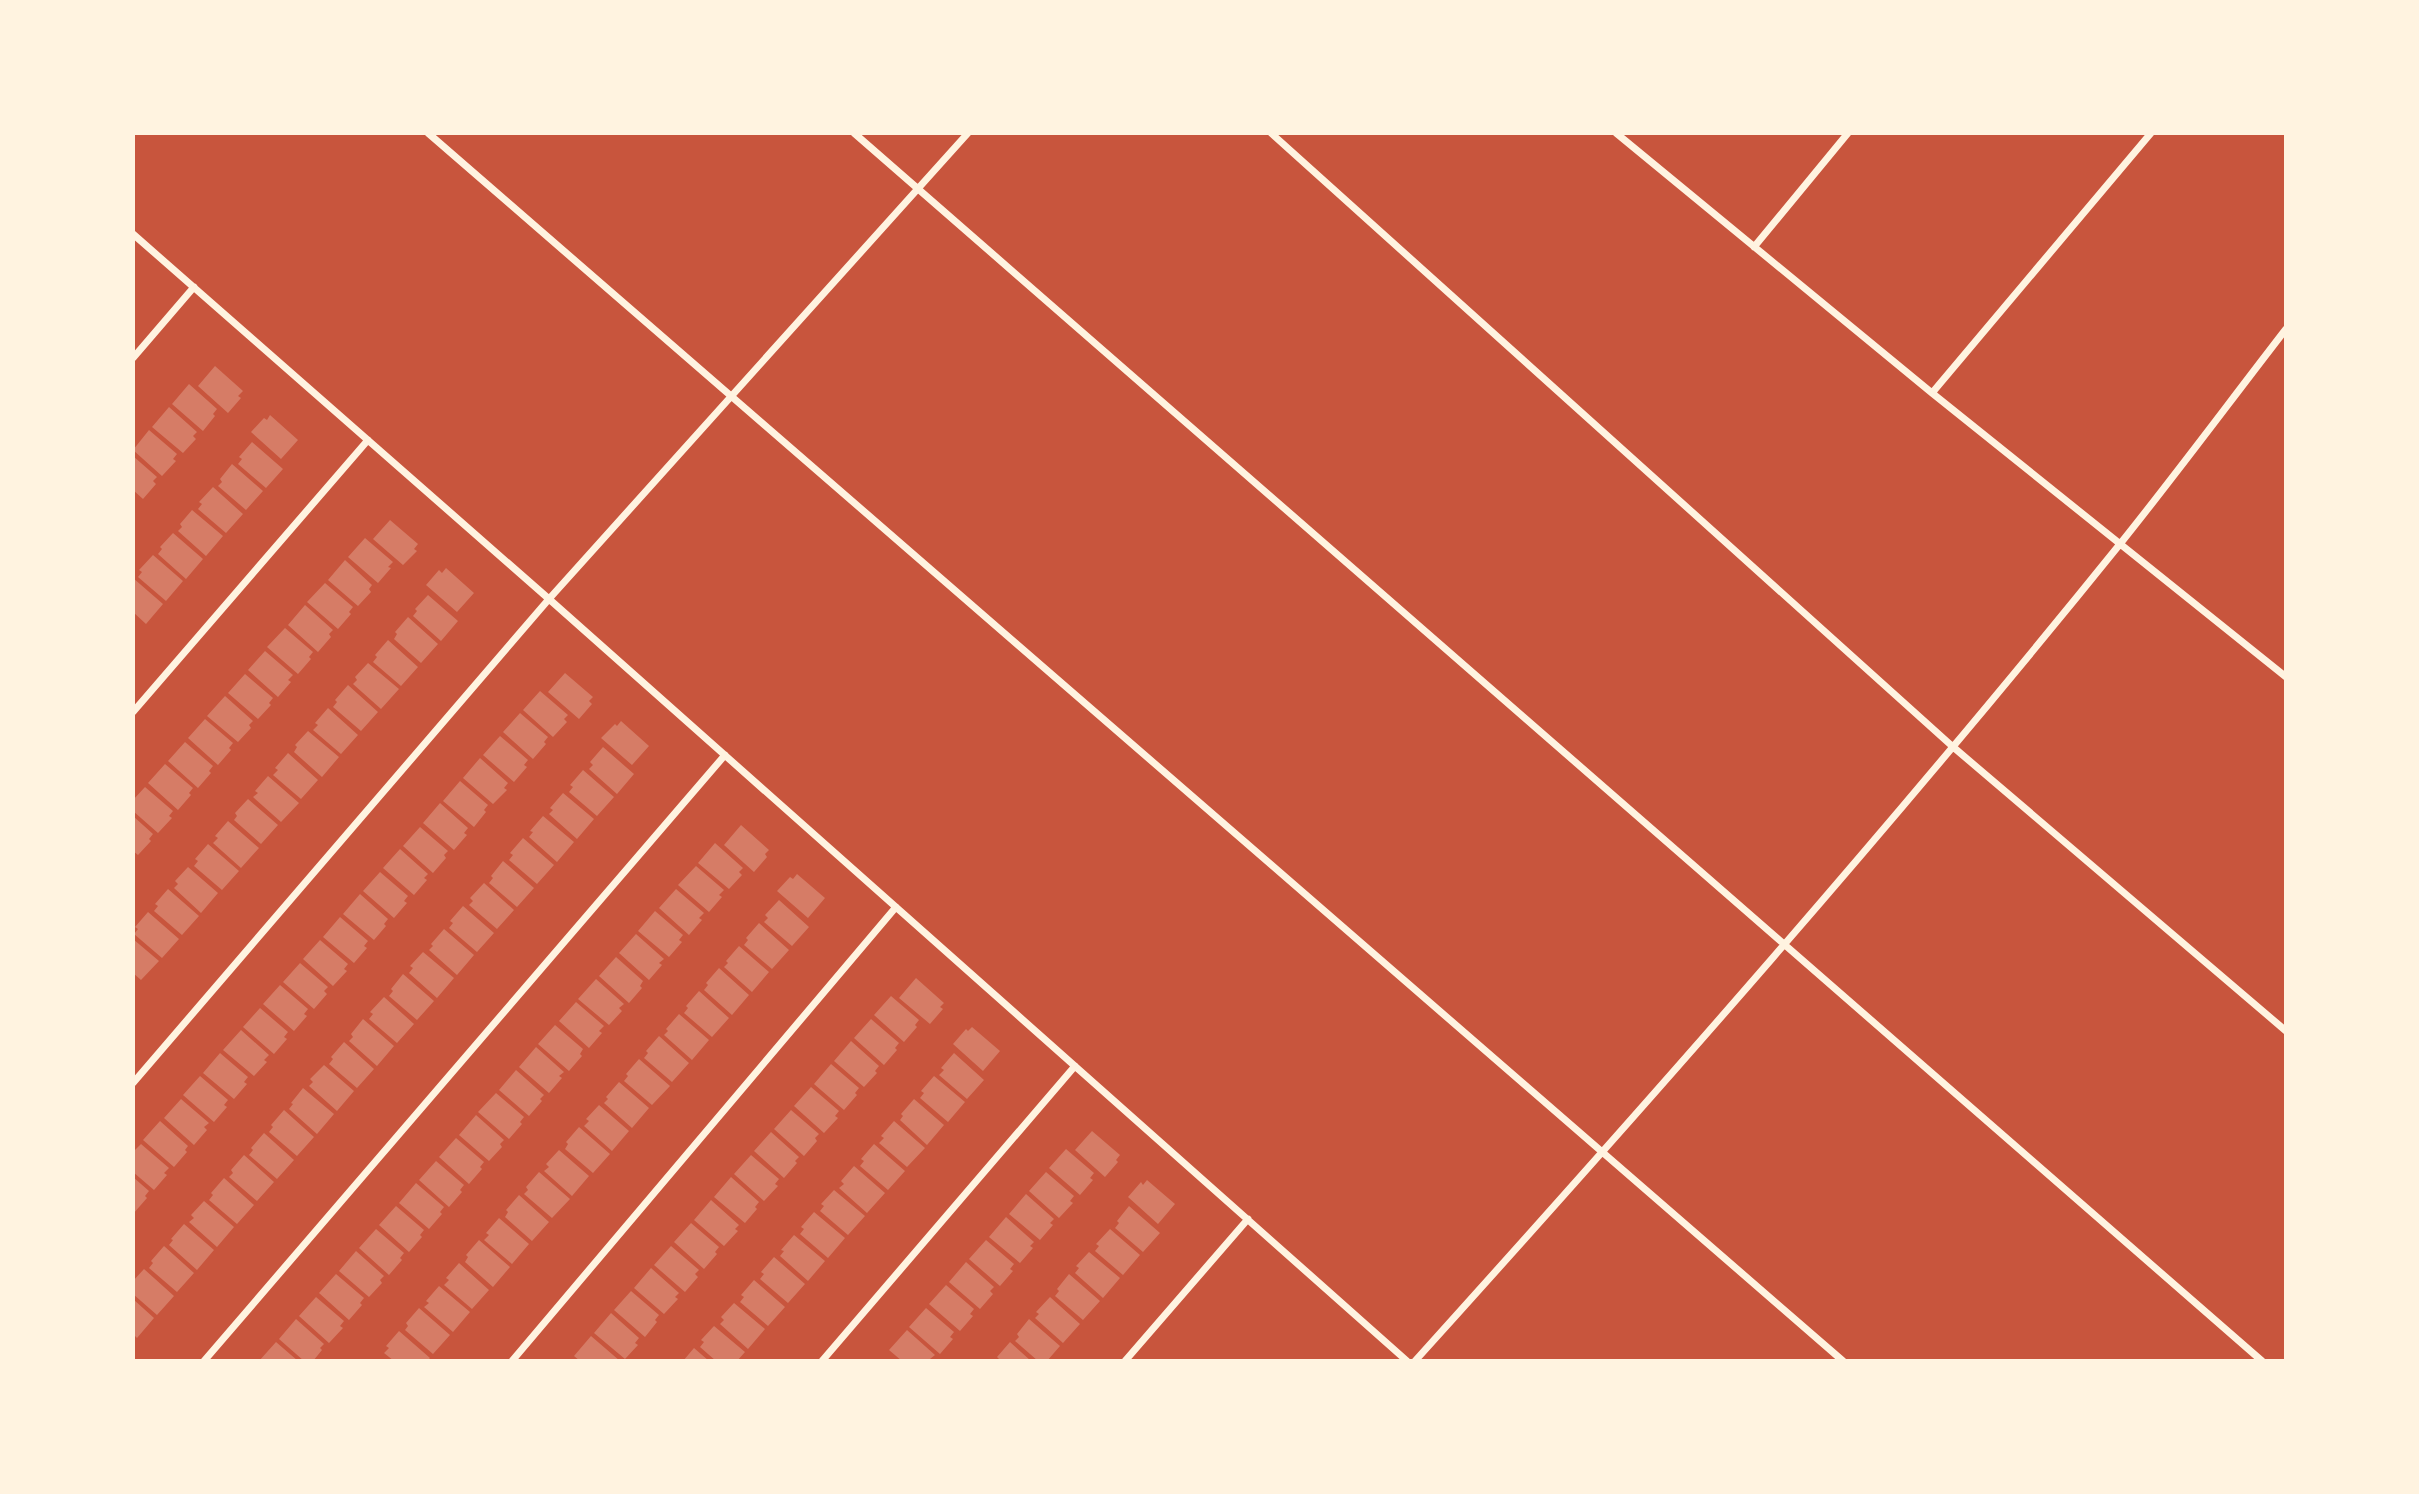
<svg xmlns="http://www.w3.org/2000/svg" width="2419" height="1494" viewBox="0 0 2419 1494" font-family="Raleway,sans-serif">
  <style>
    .building { fill: #d67c66 }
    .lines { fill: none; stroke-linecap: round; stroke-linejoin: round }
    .minor { stroke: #fff3e0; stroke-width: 7 }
  </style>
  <rect width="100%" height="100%" fill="#c8553d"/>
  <!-- building -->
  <path class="building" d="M215 366 243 391 238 396 241 398 228 413 198 386Z
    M189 384 217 409 213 414 215 416 203 431 172 404Z
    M169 407 197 432 193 436 196 439 183 453 152 427Z
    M270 415 298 440 281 459 251 432 264 418 267 420Z
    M149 430 177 454 173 459 176 461 162 476 133 450Z
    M252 442 283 469 266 488 238 464 242 459 239 457Z
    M133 456 157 477 153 481 156 484 143 499 133 490Z
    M232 464 263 491 246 510 218 486 222 482 220 479Z
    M213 487 243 514 226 533 198 509 202 504 199 502Z
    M192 510 223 536 206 556 178 531 182 527 180 524Z
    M390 520 418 544 414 549 417 551 403 565 373 539Z
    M173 533 203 559 186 579 158 554 162 549 160 547Z
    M365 538 393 562 388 567 391 568 378 583 348 557Z
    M153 555 183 581 166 601 138 577 142 572 139 570Z
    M345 560 372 585 369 589 371 592 358 606 328 580Z
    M446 568 474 593 457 612 426 585 439 570 442 573Z
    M133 578 163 604 146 624 133 612Z
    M325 583 353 607 349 612 351 614 338 629 307 602Z
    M428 595 458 621 441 641 413 616 417 611 415 609Z
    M305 605 333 630 329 634 331 637 318 652 288 625Z
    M408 617 438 644 421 663 394 639 397 634 395 632Z
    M285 628 313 652 309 657 311 659 298 674 267 647Z
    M388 640 418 667 401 686 373 662 377 657 375 655Z
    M265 651 293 675 288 680 291 682 278 697 248 670Z
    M368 663 399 689 381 709 353 684 357 680 355 677Z
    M565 673 593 697 589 701 592 704 579 719 548 692Z
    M245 674 273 698 269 703 271 705 258 719 228 693Z
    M348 685 378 712 361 731 333 707 337 702 335 700Z
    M540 691 568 715 564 719 567 722 553 737 523 710Z
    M225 696 253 721 249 725 251 728 238 742 207 716Z
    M328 708 358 735 341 754 313 730 318 725 315 723Z
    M520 713 548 737 544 742 546 744 533 759 503 732Z
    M205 719 233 743 229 748 231 750 218 765 188 738Z
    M621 721 649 746 632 765 601 738 615 724 617 726Z
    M308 731 339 757 322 777 294 752 297 747 295 745Z
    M500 736 528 760 524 765 527 767 514 782 483 755Z
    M185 742 213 766 209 771 211 773 198 788 168 761Z
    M603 747 634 774 617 794 589 769 593 765 590 762Z
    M288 753 318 780 301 799 273 775 278 770 275 768Z
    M480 758 508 783 504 788 507 790 493 804 463 778Z
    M165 764 193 788 189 793 191 795 178 810 148 783Z
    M583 770 614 797 597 816 569 792 573 787 570 785Z
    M268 776 299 803 281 822 253 797 258 793 255 791Z
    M460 781 488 805 484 810 486 812 474 827 443 801Z
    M145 787 173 811 169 816 172 818 158 833 133 811V800Z
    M563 793 594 819 577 839 549 814 553 810 550 808Z
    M248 799 278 825 261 844 234 820 237 816 235 813Z
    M440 803 468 828 464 833 467 835 454 850 423 823Z
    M133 816 153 834 149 839 151 841 138 855 133 851Z
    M543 816 574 842 557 862 529 837 533 832 530 831Z
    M228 821 259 848 241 868 213 843 218 838 215 836Z
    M741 825 769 850 765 854 767 857 754 872 724 845Z
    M420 827 448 851 444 855 446 858 433 873 403 846Z
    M523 838 554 865 537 884 509 860 513 855 510 853Z
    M715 843 743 868 739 872 742 875 729 889 698 863Z
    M208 844 239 871 222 890 194 866 198 861 195 859Z
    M400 849 428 874 424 878 427 880 414 895 383 868Z
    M503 861 534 888 517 907 489 883 493 878 491 876Z
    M696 866 724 890 719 895 722 897 709 912 678 885Z
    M188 867 218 893 201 913 174 888 178 884 175 881Z
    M380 872 408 896 404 901 407 903 394 918 363 891Z
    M797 874 825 898 808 918 777 891 790 877 793 879Z
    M484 883 514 910 497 929 469 905 473 901 470 898Z
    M168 889 199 916 182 935 154 911 158 906 155 904Z
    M676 889 704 913 699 918 702 920 689 935 659 908Z
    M360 894 388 919 384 924 386 926 374 940 343 914Z
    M779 900 809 927 792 946 764 922 768 918 765 915Z
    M463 906 494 933 477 952 449 928 453 923 450 921Z
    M655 911 683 935 679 940 682 942 669 957 638 931Z
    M148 912 179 939 162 958 134 934 138 929 135 927Z
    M340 917 368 941 364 946 367 948 354 963 323 937Z
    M759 923 789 950 772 969 744 945 748 940 746 938Z
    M444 929 474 955 457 975 429 950 433 946 431 944Z
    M636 934 664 959 659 963 662 965 649 980 619 953Z
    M133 939 159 961 141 980 133 973Z
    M320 940 348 964 344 969 347 971 333 986 303 959Z
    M739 946 769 972 752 992 724 967 728 963 726 961Z
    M423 952 454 978 437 998 409 973 413 968 410 966Z
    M616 957 643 981 640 986 642 988 629 1003 599 976Z
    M300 963 328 987 324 991 327 994 314 1009 283 982Z
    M719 968 749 995 732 1015 704 990 708 985 706 983Z
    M403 974 434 1001 417 1020 389 996 393 991 391 989Z
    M916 978 944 1003 940 1007 943 1009 930 1024 899 998Z
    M596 979 624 1004 619 1008 622 1011 609 1025 578 999Z
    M280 985 308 1009 304 1014 307 1016 294 1031 263 1004Z
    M699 991 729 1018 712 1037 684 1013 688 1008 686 1006Z
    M891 996 919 1020 915 1025 917 1027 904 1042 874 1015Z
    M384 997 414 1024 397 1043 369 1019 373 1014 370 1012Z
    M576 1002 604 1026 599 1031 602 1033 589 1048 559 1021Z
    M260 1008 288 1032 284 1037 287 1039 274 1054 243 1027Z
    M679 1014 709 1040 692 1060 664 1035 668 1031 666 1029Z
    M363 1019 394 1046 377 1066 349 1041 353 1037 351 1034Z
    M871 1019 899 1043 895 1048 897 1050 884 1065 854 1038Z
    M555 1025 583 1049 580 1054 582 1056 569 1071 538 1044Z
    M972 1027 1000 1051 983 1071 953 1044 966 1029 968 1031Z
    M241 1030 269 1055 264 1060 267 1062 254 1076 223 1050Z
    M659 1036 689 1063 672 1082 644 1058 648 1053 646 1051Z
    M851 1041 879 1066 875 1071 877 1073 864 1087 834 1061Z
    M344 1042 374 1069 357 1088 329 1064 333 1059 331 1057Z
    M536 1047 564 1072 559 1076 562 1078 549 1093 519 1067Z
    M220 1053 248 1077 244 1082 247 1084 234 1099 203 1073Z
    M954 1053 984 1080 967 1099 939 1075 944 1070 941 1068Z
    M639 1059 670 1086 652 1105 624 1081 628 1076 626 1074Z
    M831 1064 859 1088 855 1093 857 1095 844 1110 814 1084Z
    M324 1065 354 1091 337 1111 309 1086 313 1082 310 1079Z
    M516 1070 544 1095 540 1099 542 1101 529 1116 499 1090Z
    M200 1076 228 1100 224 1105 227 1107 214 1122 183 1095Z
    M934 1076 965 1102 948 1122 920 1098 924 1093 921 1091Z
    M619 1082 649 1108 632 1128 604 1103 608 1099 606 1097Z
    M811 1087 839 1111 835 1116 838 1118 824 1133 794 1106Z
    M303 1088 334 1114 317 1134 289 1109 293 1104 291 1103Z
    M496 1093 524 1117 520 1122 522 1124 509 1139 478 1112Z
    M181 1099 209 1123 204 1127 207 1130 194 1145 164 1118Z
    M914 1099 944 1125 927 1145 900 1120 903 1116 901 1114Z
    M599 1105 629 1131 612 1151 584 1126 589 1121 586 1119Z
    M284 1110 314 1137 297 1156 269 1132 273 1127 271 1125Z
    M791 1110 819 1134 815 1138 817 1141 804 1156 774 1129Z
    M476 1115 504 1140 500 1144 502 1147 489 1161 459 1135Z
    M160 1121 188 1146 185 1150 187 1152 174 1167 143 1140Z
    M894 1121 925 1148 907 1167 879 1143 884 1138 881 1136Z
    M579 1127 610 1154 593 1173 565 1149 568 1144 566 1142Z
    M1092 1131 1120 1155 1116 1160 1118 1162 1105 1177 1075 1150Z
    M771 1132 799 1157 795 1161 797 1163 784 1178 754 1151Z
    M264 1133 294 1160 277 1179 249 1155 253 1150 251 1148Z
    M456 1138 484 1162 480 1167 482 1169 469 1184 439 1157Z
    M141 1144 169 1168 164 1173 167 1175 154 1190 133 1172V1152Z
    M874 1144 905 1171 888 1190 860 1166 864 1161 861 1159Z
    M1066 1149 1094 1173 1090 1178 1093 1180 1080 1195 1049 1168Z
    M559 1150 589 1176 572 1196 544 1171 549 1167 546 1164Z
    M244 1155 274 1182 257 1201 229 1177 233 1173 231 1170Z
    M751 1155 779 1179 775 1184 778 1186 764 1201 734 1174Z
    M436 1161 464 1185 460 1190 462 1192 449 1207 419 1180Z
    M854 1166 885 1193 867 1213 839 1188 844 1184 841 1181Z
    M539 1172 570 1199 552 1218 524 1194 528 1190 526 1187Z
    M1046 1172 1074 1196 1070 1201 1073 1203 1059 1218 1029 1191Z
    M133 1177 149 1191 145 1196 147 1198 133 1214Z
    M731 1177 759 1202 755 1207 757 1209 745 1223 714 1197Z
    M224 1178 254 1205 237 1224 209 1200 213 1195 211 1193Z
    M1147 1180 1175 1204 1158 1224 1128 1197 1141 1182 1143 1185Z
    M416 1183 444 1207 440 1212 442 1214 429 1229 399 1203Z
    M834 1190 865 1216 848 1235 820 1211 824 1206 821 1204Z
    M1026 1194 1054 1219 1050 1223 1053 1225 1040 1240 1009 1214Z
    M519 1195 549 1222 532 1241 505 1217 508 1212 506 1210Z
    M711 1200 739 1225 735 1229 738 1231 724 1246 694 1220Z
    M204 1201 234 1227 217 1247 189 1222 194 1218 191 1215Z
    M396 1206 424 1230 420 1235 422 1237 409 1252 379 1225Z
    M1129 1206 1160 1233 1143 1252 1115 1228 1119 1223 1117 1221Z
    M814 1212 845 1238 828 1258 800 1234 804 1229 801 1227Z
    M1006 1217 1034 1242 1030 1246 1033 1248 1020 1263 989 1237Z
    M499 1218 529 1244 512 1264 484 1240 489 1235 486 1233Z
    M691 1223 719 1247 715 1252 717 1254 704 1269 674 1242Z
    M184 1224 214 1250 197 1270 169 1245 173 1240 171 1239Z
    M376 1229 404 1253 400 1258 402 1260 389 1275 359 1248Z
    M1110 1229 1140 1255 1123 1275 1095 1251 1099 1246 1096 1244Z
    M794 1235 825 1261 808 1281 780 1256 784 1251 781 1250Z
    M479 1240 510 1267 493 1287 465 1262 468 1257 466 1255Z
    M986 1240 1014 1264 1010 1269 1013 1271 1000 1286 969 1259Z
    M164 1246 194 1273 177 1292 149 1268 153 1263 151 1261Z
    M671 1246 699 1270 695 1274 698 1277 685 1292 654 1265Z
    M356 1251 384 1276 380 1280 382 1283 369 1297 339 1271Z
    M1089 1252 1120 1278 1103 1298 1075 1273 1079 1268 1076 1266Z
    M774 1257 805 1284 788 1303 760 1279 764 1274 761 1272Z
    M966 1262 994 1287 990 1291 993 1294 980 1309 949 1282Z
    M459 1263 489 1290 472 1309 444 1285 449 1280 446 1278Z
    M651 1268 679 1293 675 1297 678 1299 664 1314 634 1288Z
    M144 1269 174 1296 157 1315 133 1294V1281Z
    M336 1274 364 1298 360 1303 362 1305 349 1320 319 1293Z
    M1069 1274 1100 1301 1083 1320 1055 1296 1059 1291 1057 1289Z
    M754 1280 785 1307 768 1326 740 1302 744 1297 741 1295Z
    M946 1285 974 1309 970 1314 973 1316 960 1331 929 1304Z
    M439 1286 470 1312 453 1332 424 1307 429 1303 426 1301Z
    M631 1291 659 1315 655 1320 657 1322 645 1337 614 1310Z
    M316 1297 344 1321 340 1326 343 1328 329 1343 299 1316Z
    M1050 1297 1080 1324 1063 1343 1035 1318 1039 1314 1036 1312Z
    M133 1299 154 1318 137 1338 133 1334Z
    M734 1303 765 1329 748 1349 720 1324 724 1320 721 1317Z
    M419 1308 450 1335 433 1354 405 1330 408 1326 406 1323Z
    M926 1308 954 1332 950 1337 953 1339 940 1354 909 1327Z
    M611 1313 639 1338 635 1343 638 1345 625 1359 594 1333Z
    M296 1319 324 1344 320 1348 322 1350 313 1361H304L279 1339Z
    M1029 1319 1060 1346 1047 1361H1038L1015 1341 1019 1337 1017 1334Z
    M714 1326 745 1352 737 1361H716L700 1347 704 1342 701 1340Z
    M907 1330 935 1355 930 1359 932 1361H902L889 1350Z
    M399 1331 430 1358 427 1361H394L384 1353 389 1348 386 1346Z
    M591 1336 620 1361H580L574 1356Z
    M276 1342 298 1361H259Z
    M1010 1342 1031 1361H998L999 1359 997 1357Z
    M694 1348 709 1361H683Z"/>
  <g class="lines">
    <!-- minor -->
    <path class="minor" d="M428 133 1843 1361
      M854 133 2262 1361
      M1271 133 1952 746 2286 1031
      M1616 133 1932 393 2286 677
      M133 234 549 599 1407 1361
      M1754 247 1848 133
      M133 358 194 287
      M1932 393 2151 133
      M133 712 368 440
      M133 1083 549 599 968 133
      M204 1361 725 755
      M512 1361 896 907
      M822 1361 1075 1066
      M1125 1361 1248 1219
      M1415 1361C1656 1094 1894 824 2120 544 2177 473 2231 400 2286 329"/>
  </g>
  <!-- border -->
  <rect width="2419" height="1494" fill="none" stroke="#fff3e0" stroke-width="270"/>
</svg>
